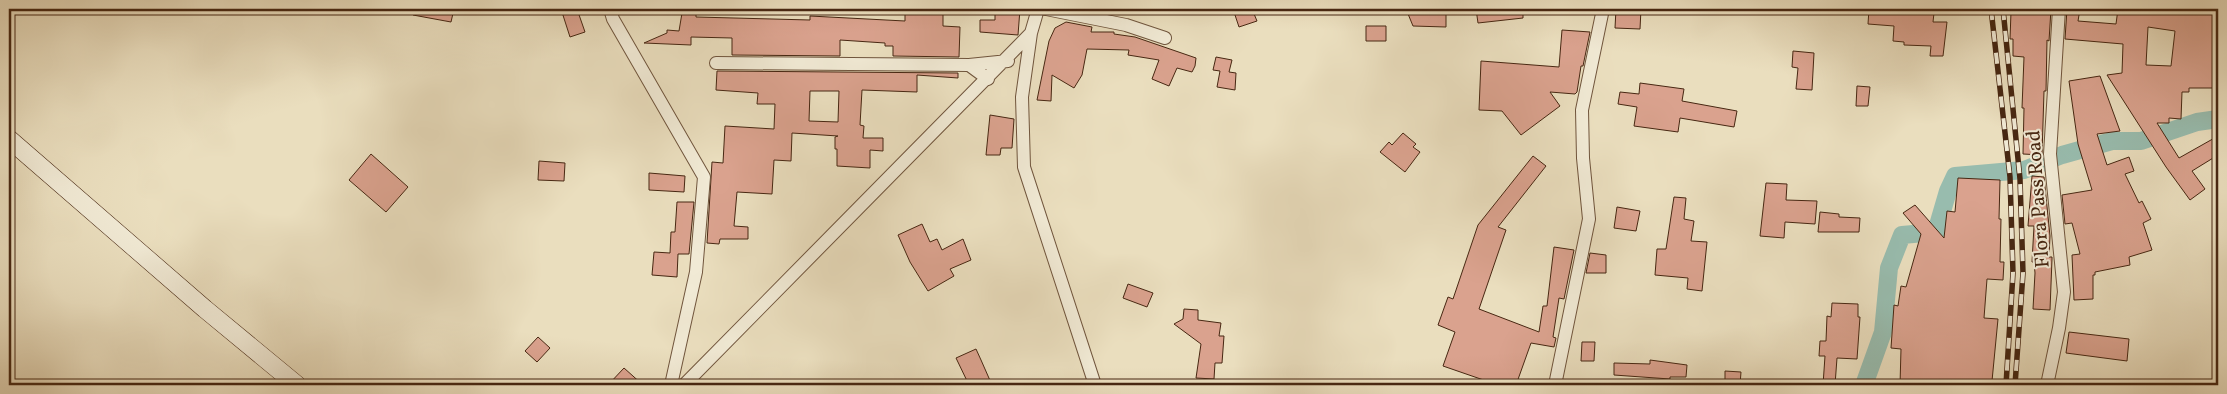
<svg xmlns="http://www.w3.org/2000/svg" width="2227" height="394" viewBox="0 0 2227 394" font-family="Vollkorn,serif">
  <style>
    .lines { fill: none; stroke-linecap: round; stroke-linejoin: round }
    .canal { stroke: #98bcae; stroke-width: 18 }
    .building { fill: #daa28e; stroke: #472712; fill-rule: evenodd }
    .street-casing { stroke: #70553d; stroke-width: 14 }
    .secondary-casing { stroke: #472712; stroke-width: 19 }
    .street { stroke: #f1ead5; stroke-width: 12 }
    .secondary { stroke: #f1ead5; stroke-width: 18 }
    .rail-casing { stroke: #472712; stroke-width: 5.5 }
    .rail { stroke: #f1ead5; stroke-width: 4; stroke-dasharray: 11; stroke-linecap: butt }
    .labels { text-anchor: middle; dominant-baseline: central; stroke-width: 4; stroke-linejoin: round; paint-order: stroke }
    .street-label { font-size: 20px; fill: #472712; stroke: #f1ead5 }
  </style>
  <rect width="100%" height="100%" fill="#eadebe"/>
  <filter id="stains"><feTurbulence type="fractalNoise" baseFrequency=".004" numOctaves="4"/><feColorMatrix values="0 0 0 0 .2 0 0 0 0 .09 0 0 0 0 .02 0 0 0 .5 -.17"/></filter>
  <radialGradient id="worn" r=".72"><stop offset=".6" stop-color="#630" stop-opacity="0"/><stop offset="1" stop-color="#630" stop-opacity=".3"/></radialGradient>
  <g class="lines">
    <!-- canal -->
    <path class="canal" d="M1864 385 1883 332 1889 268 1902 235 1936 232 1948 191 1955 176 2024 170 2062 155 2112 141H2141L2197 122 2218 119"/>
  </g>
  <!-- building -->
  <path class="building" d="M414 9H454L451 22 413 15Z
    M561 9H577L585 32 570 37Z
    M995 9H1020L1018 35 980 32V20H995Z
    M1233 9H1252L1257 21 1239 27Z
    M1406 9H1446V27L1413 26Z
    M1476 9H1523V18L1478 23Z
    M1616 9H1641L1640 29 1615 28Z
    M1869 9H1923V12L1934 13 1933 22H1947L1943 56H1930L1931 46 1904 45V42L1893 41 1894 26 1868 24Z
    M2026 9H2051L2049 41 2047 40 2046 91H2044L2042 155 2023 154 2024 108H2022L2024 57 2013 56V39H2010L2011 12 2026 13Z
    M2067 9H2080L2078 21 2116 24 2118 9H2218V56L2213 88H2189V92H2182L2181 119 2169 118V123H2157L2179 158 2218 136V155L2192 171 2205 189 2190 200 2166 167 2107 75 2122 73 2123 44 2065 39ZM2148 27 2175 31 2171 66 2146 65Z
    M682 13 696 14V17L810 20V16L905 21V13L943 14V26L960 27 959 57 893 56V46H885V43L840 40V56L732 55V38L691 37V45L644 43 667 33V30L679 31Z
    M1066 22 1092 27 1091 32H1114V34L1135 37 1196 58 1195 66 1192 72 1177 68 1169 86 1152 79 1159 60 1128 55 1129 50 1087 49 1082 75 1074 88 1052 75 1051 101 1037 100 1049 41 1055 28Z
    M1366 26H1386V41H1366Z
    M1562 30 1590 32 1583 66H1581L1577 92 1575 94 1550 92 1560 106 1521 135 1502 111 1479 110 1481 61 1559 67Z
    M1793 51 1814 53 1812 90 1796 89 1798 68 1792 67Z
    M1216 57 1232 60 1229 72 1236 73 1235 90 1217 87 1220 71 1213 70Z
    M717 71 958 73V78L917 75V92L862 90 860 125 864 126 863 138H883V151L870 150V168L837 166V149H835V137L838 136 792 133 791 161 774 160 772 194 737 192 734 226 748 227V239H720L719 244 707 243 712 162 723 163 725 126 774 129 775 104H757L758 93 716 90ZM810 91H839L838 122 809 121Z
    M2100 76 2120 131 2097 134 2107 165 2129 157 2134 171 2125 174 2139 203 2142 201 2151 219 2143 223 2152 250 2129 257 2130 265 2095 272V275H2093V299L2074 300 2072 255 2080 254 2072 223 2065 224 2062 195 2092 190 2078 144 2069 81Z
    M1640 83 1684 89 1682 101 1737 111 1734 127 1680 118 1678 132 1634 126 1637 107 1618 104 1620 92 1639 94Z
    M1857 86 1870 87 1868 106H1856Z
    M990 115 1014 119 1012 148H1001L1000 155H986Z
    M1403 133 1416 144 1413 147 1420 152 1405 172 1380 152 1389 142 1392 145Z
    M371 154 408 187 386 212 349 180Z
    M1533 156 1546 166 1498 227 1506 230 1479 309 1539 332 1543 306H1547L1554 247 1574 250 1564 299 1559 298 1553 337 1556 338 1554 347 1531 343 1516 385H1498L1443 366 1455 332 1438 325 1448 297 1453 299 1478 225Z
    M539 161 565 163 564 181 538 180Z
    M649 173 685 176 684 192 649 190Z
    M2032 176 2044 177 2050 236 2049 257H2052V259L2050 310 2033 309 2035 273 2034 262H2032L2034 226H2028Z
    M1958 178 2000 180 1999 219H2001L2000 262H2004L2003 280 1987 279 1984 318 1998 319 1992 381H1988V385H1900L1901 349 1891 348 1894 305 1898 306 1901 286 1906 287 1921 234 1903 213 1915 205 1944 238 1947 211 1955 212Z
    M1766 183 1787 184 1786 200 1817 201 1815 224 1785 222 1784 238 1760 236Z
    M1674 197 1686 198 1684 219 1694 221 1691 241 1707 242 1702 291 1687 289 1688 278 1655 275 1657 249H1666Z
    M677 202H694L689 254H678L677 277 652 275 654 252 670 253 671 232H675Z
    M1617 207 1640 211 1636 231 1614 228Z
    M1820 212 1839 214V217L1860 218 1859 232H1818Z
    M922 224 930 242 937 239 942 250 963 239 971 260 950 269 954 276 928 291 910 262 898 235Z
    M1590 253 1606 255V273H1586Z
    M1128 284 1153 293 1147 307 1123 298Z
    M1832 303 1858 304V317H1860L1857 359 1837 358 1835 385H1823L1825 356H1819L1820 341H1826L1827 316 1831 317Z
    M1184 309 1198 310V320L1221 323 1219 336H1224L1222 363H1215L1214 379 1196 378 1201 344 1174 324 1183 319Z
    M2069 332 2129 339 2127 361 2066 353Z
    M538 337 550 348 537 362 525 351Z
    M1582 342H1595L1594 361H1581Z
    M976 349 981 360 992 385H969L956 358Z
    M1650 360 1687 365 1686 377H1670V379L1614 375V363L1650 364Z
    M624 368 643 385H608Z
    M1725 371 1741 372 1740 385H1725Z"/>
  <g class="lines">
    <defs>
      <path id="street" d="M610 9 613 19 704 177 696 272 671 385
        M1038 9 1031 33 1022 97 1024 167 1095 385
        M1046 9 1126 25 1165 38
        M716 63 969 65 988 79
        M969 65 1008 61
        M684 385 1031 33
        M1555 385 1589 219 1583 158 1582 110 1603 9
        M2047 385 2059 328 2064 292 2050 154 2059 9"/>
      <path id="secondary" d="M9 139 205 309 297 385"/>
    </defs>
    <!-- street casing -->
    <use href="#street" class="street-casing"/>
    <!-- secondary casing -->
    <use href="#secondary" class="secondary-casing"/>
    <!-- street -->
    <use href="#street" class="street"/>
    <!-- secondary -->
    <use href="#secondary" class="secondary"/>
    <defs>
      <path id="rail" d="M1991 9 2010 177 2013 273 2006 385
        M2003 9 2020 179 2023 273 2015 385"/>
    </defs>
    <!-- rail casing -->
    <use href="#rail" class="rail-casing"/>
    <!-- rail -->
    <use href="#rail" class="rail"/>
  </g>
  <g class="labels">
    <!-- street labels -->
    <g class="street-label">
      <text transform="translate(2039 199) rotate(-94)">Flora Pass Road</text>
    </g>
  </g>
  <!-- margin -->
  <rect width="2227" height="394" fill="none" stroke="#eadebe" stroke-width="30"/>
  <rect x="10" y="10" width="2207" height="374" fill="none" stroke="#472712" stroke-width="2.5"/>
  <rect x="15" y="15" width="2197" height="364" fill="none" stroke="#472712"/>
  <rect width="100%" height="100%" filter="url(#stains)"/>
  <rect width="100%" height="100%" fill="url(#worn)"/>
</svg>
